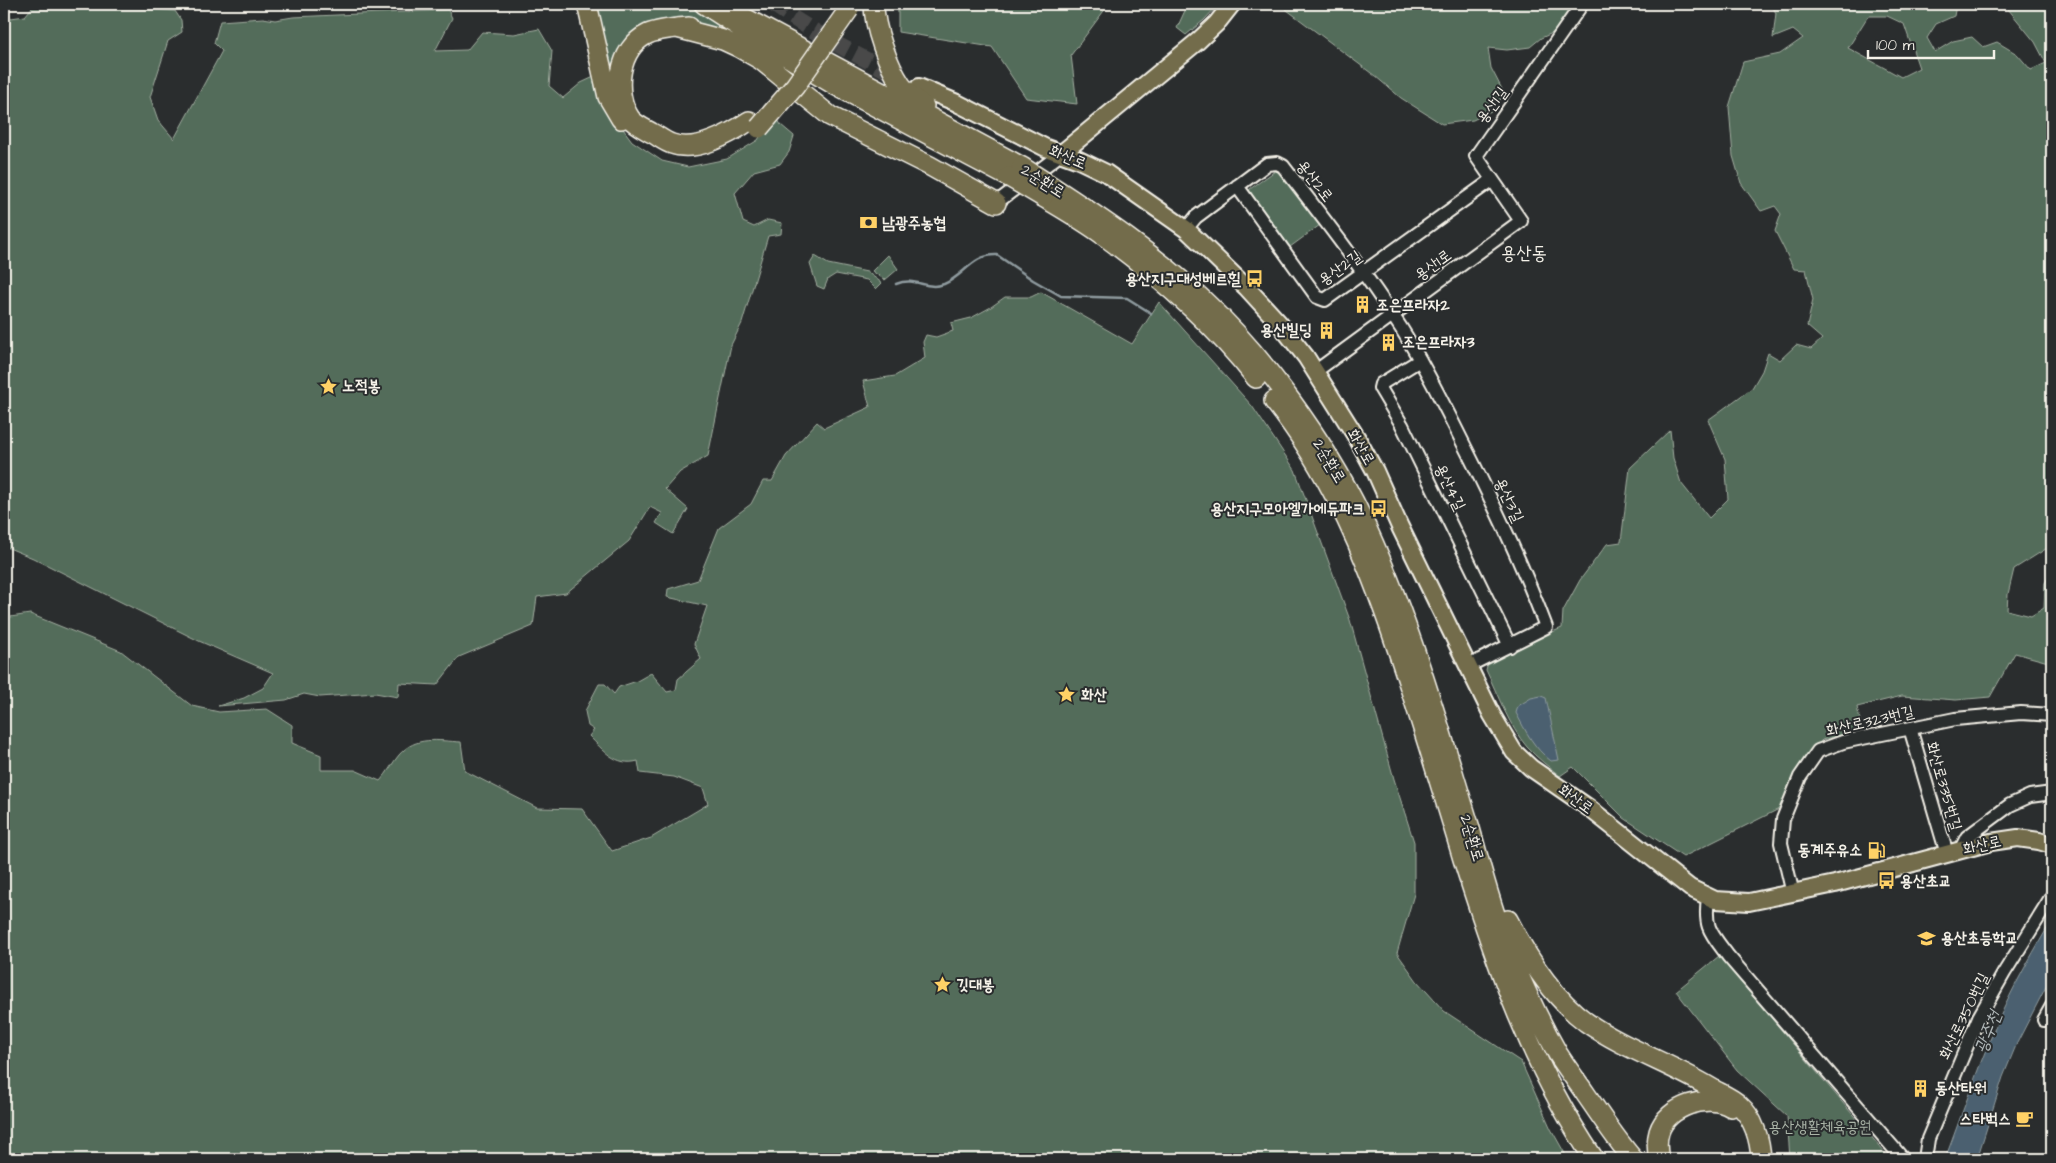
<svg xmlns="http://www.w3.org/2000/svg" width="2056" height="1163" viewBox="0 0 2056 1163" font-family="'Architects Daughter','Poor Story',sans-serif">
  <style>
    .green { fill: #526c5a; stroke: #a3aea1; fill-rule: evenodd }
    .water { fill: #4b616f; stroke: #8f9b9f }
    .lines { fill: none; stroke-linecap: round; stroke-linejoin: round }
    .stream { stroke: #8f9b9f; stroke-width: 2.5 }
    .major-tunnel { stroke: #484a4a; stroke-width: 16; stroke-dasharray: 16 8; stroke-linecap: butt }
    .minor-casing { stroke: #f4f1e8; stroke-width: 16 }
    .major-casing { stroke: #f4f1e8; stroke-width: 20 }
    .highway-casing { stroke: #f4f1e8; stroke-width: 22 }
    .minor { stroke: #2a2d2e; stroke-width: 12 }
    .major { stroke: #736c4b; stroke-width: 16 }
    .highway { stroke: #736c4b; stroke-width: 19 }
    .highway-bridge-casing { stroke: #f4f1e8; stroke-width: 22; stroke-linecap: butt }
    .highway-bridge { stroke: #736c4b; stroke-width: 19 }
    .labels { text-anchor: middle; dominant-baseline: central; stroke-width: 4; stroke-linejoin: round; paint-order: stroke }
    .street-label { font-size: 16px; fill: #f4f1e8; stroke: #2a2d2e }
    .poi-label { font-size: 16px; font-weight: bold; fill: #f4f1e8; stroke: #2a2d2e; text-anchor: start }
    .park-label { font-size: 16px; fill: #abb5a8; stroke: #2a2d2e }
    .water-label { font-size: 18px; font-style: italic; fill: #b0b7b8; stroke: #2a2d2e }
    .quarter-label { font-size: 19px; fill: #f4f1e8; stroke: #2a2d2e }
  </style>
  <rect width="100%" height="100%" fill="#2a2d2e"/>
  <filter id="ink" filterUnits="userSpaceOnUse"><feTurbulence type="fractalNoise" baseFrequency=".02" numOctaves="2"/><feDisplacementMap in="SourceGraphic" scale="10" xChannelSelector="R" yChannelSelector="G"/><feConvolveMatrix kernelMatrix="1 2 1 2 8 2 1 2 1" color-interpolation-filters="sRGB"/></filter>
  <g filter="url(#ink)">
    <!-- green -->
    <path class="green" d="M35 4H103L175 11 181 20 182 32 168 41 150 97 158 120 174 139 222 51 214 43 220 21 263 18 275 20 293 17 448 10 452 18 435 51 467 50 482 32 514 34 539 29 552 51 549 86 563 98 581 83 596 76 612 114 632 141 662 161 688 167 727 159 758 140 774 113 781 125 794 136 789 152 780 164 754 171 735 193 743 222 754 227 768 220 782 223 781 234 768 236 742 323 731 345 708 456 680 472 665 489 688 509 673 534 656 523 662 513 650 507 629 541 566 593 537 597 533 626 459 657 437 685 399 683 398 697 375 693 320 697 304 694 286 700 218 706 244 698 263 688 273 673 199 641 33 558 4 546V19L25 16Z
      M594 4H688L720 27 717 31 702 25 674 22 628 46 619 107Z
      M898 4H1109L1071 55 1077 104 1026 98 992 47 898 32Z
      M1188 4H1219L1204 20 1186 35 1177 28Z
      M1279 4H1570L1572 14 1557 31 1541 38 1530 47 1507 50 1488 48 1491 68 1504 93 1495 109 1473 120 1442 124 1401 98 1375 76Z
      M1771 4H1954L1956 5 1954 16 1936 24 1927 38 1935 52 1953 41 1972 37 1983 47 1997 42 2017 54 2031 70 2046 63 2035 42 2004 4H2052V545L2014 569 2008 594 2007 610 2031 616 2044 608 2045 583 2052 570V663L2015 653 1990 697 1956 700 1902 696 1857 707 1862 729 1822 740 1794 776 1783 807 1683 857 1624 818 1573 767 1560 776C1549 767 1537 758 1527 747 1509 726 1498 695 1486 670L1488 662 1521 645 1562 628 1563 611 1580 580 1607 544 1621 542 1630 468 1670 430 1673 458 1681 483 1709 518 1728 499 1725 459 1708 420 1752 388 1762 371 1768 353 1780 360 1796 345 1811 349 1822 339 1807 326 1813 300 1806 270 1794 269 1775 231 1781 214 1775 206 1761 211 1741 183 1733 156 1729 107 1743 62 1780 54 1803 38 1793 30 1773 38 1776 13ZM1868 16H1887L1904 24 1919 68 1901 77 1848 48Z
      M1275 171 1281 173 1320 225 1290 247 1249 191 1250 189Z
      M888 255 898 269 885 280 872 271Z
      M815 256 828 264 867 272 882 283 876 289 867 280 836 274 828 279 824 289 817 286 810 264Z
      M1041 292 1132 344 1159 302 1252 406 1295 470 1350 620 1394 779 1414 842V894L1397 953 1417 981 1444 1011 1521 1062 1551 1129 1568 1159H4V618L30 614 121 651 192 706 219 712 267 709 292 725V743L321 755V770H355L380 781C388 773 392 763 399 755 416 735 438 741 461 742L465 771 537 808 582 809 612 851 651 838 708 804 703 788 674 777 640 773 638 761C616 767 603 750 589 736L594 730 588 726 585 711 599 684H605L614 694 619 687 637 681 651 673 667 692 676 690 678 679 701 659 694 644 707 606 667 597 668 589 698 580 719 528 751 504 763 481H772L786 456 817 422 824 428 870 407 863 381 895 376 925 358 923 342 926 335 936 337 953 331 951 323 971 318 991 307 1005 297H1031Z
      M1719 956 1890 1159H1790L1787 1116 1737 1070 1676 991Z"/>
    <!-- water -->
    <path class="water" d="M1541 696 1546 698 1559 760 1551 761C1534 748 1526 732 1516 713L1518 706 1531 698Z
      M2052 920V975L2017 1043 2003 1077 1977 1159H1945C1964 1109 1981 1057 2004 1008 2018 978 2035 949 2052 920Z"/>
    <g class="lines">
      <!-- stream -->
      <path class="stream" d="M896 284C917 276 925 291 944 284 964 276 973 254 997 255L1033 280 1061 296 1127 298 1151 313"/>
      <!-- major-tunnel -->
      <path class="major-tunnel" d="M773 4C813 33 858 56 902 78"/>
      <defs>
        <path id="minor" d="M1237 186 1317 297 1325 300 1492 180
          M996 203 1062 153
          M1186 229 1196 217 1267 164 1277 163 1283 166C1324 219 1365 272 1401 328 1424 364 1443 403 1462 441 1493 502 1522 563 1546 627L1468 666
          M1420 360 1381 384 1380 388 1402 425 1510 646
          M1316 371 1521 221 1476 156 1582 4
          M1910 728 1947 854
          M1961 849 1967 837 2010 805 2030 796 2052 793
          M1793 894 1781 843 1783 819 1800 777 1818 751 1843 742 1955 719 2021 713 2052 715
          M1708 898C1704 928 1710 932 1728 956L1903 1159
          M2044 1020 2052 1006
          M1925 1159 1928 1139 1979 1017 2004 973 2052 896"/>
        <path id="major" d="M919 87 957 103 1046 148 1079 160 1106 173 1186 229 1247 288 1279 323 1306 357 1357 438 1375 471 1400 527 1492 715 1514 752 1531 768 1589 808 1690 888 1715 900 1749 902 1835 884 1991 842 2018 838 2039 841 2052 845
          M1062 153 1198 41 1217 23 1232 4"/>
        <path id="highway" d="M587 4 608 97 621 119
          M704 4 761 41 835 85 1009 177
          M727 4 745 18 1022 167
          M874 4C874 28 888 65 901 85 907 93 916 100 924 106
          M689 27C676 28 660 29 648 34 618 48 613 93 630 118 634 124 645 129 652 133 658 136 665 142 672 144 696 153 730 134 749 121
          M677 28 723 40 738 47 761 60 830 116 930 166 996 203
          M1048 184C1102 219 1155 255 1202 299 1262 354 1326 443 1361 516 1408 614 1437 721 1469 825 1480 863 1489 901 1503 937 1519 977 1537 1017 1558 1054 1566 1067 1576 1080 1585 1093 1600 1115 1615 1138 1633 1159
          M1043 197C1063 209 1084 221 1103 235 1159 276 1213 323 1256 378
          M1274 401C1343 487 1380 593 1413 697 1430 751 1447 805 1463 859 1497 966 1531 1066 1594 1159
          M1508 920C1527 957 1552 997 1586 1022 1626 1050 1675 1065 1716 1091 1724 1095 1733 1099 1739 1105 1754 1118 1760 1140 1761 1159
          M1659 1159C1657 1150 1656 1142 1659 1132 1667 1106 1708 1093 1731 1107"/>
      </defs>
      <!-- minor casing -->
      <use href="#minor" class="minor-casing"/>
      <!-- major casing -->
      <use href="#major" class="major-casing"/>
      <!-- highway casing -->
      <use href="#highway" class="highway-casing"/>
      <!-- minor -->
      <use href="#minor" class="minor"/>
      <!-- major -->
      <use href="#major" class="major"/>
      <!-- highway -->
      <use href="#highway" class="highway"/>
      <defs>
        <path id="highway-bridge" d="M759 128 795 86 849 9
          M1022 167 1048 184
          M1009 177 1043 197"/>
      </defs>
      <!-- highway-bridge casing -->
      <use href="#highway-bridge" class="highway-bridge-casing"/>
      <!-- highway-bridge -->
      <use href="#highway-bridge" class="highway-bridge"/>
    </g>
  </g>
  <!-- icons -->
  <defs>
    <symbol id="bank-bare" viewBox="-9 -9 18 18"><path d="M-6-4H6V4H-6ZM0-2.3a2.3 2.3 0 1 0 0 4.6a2.3 2.3 0 1 0 0-4.6Z" fill="#ffd166" stroke="#2a2d2e" stroke-width="2.5" paint-order="stroke"/></symbol>
    <symbol id="bus-bare" viewBox="-9 -9 18 18"><path d="M-5-6H5V4H4V6H2V4H-2V6H-4V4H-5ZM-3.5-4V0h7V-4ZM-3.5 1.2v1.5H-2V1.2ZM2 1.2v1.5H3.5V1.2Z" fill="#ffd166" stroke="#2a2d2e" stroke-width="2.5" paint-order="stroke"/></symbol>
    <symbol id="building-bare" viewBox="-9 -9 18 18"><path d="M-4-6H4V6H1V3H-1V6H-4ZM-2.5-4.3h1.7v1.8h-1.7ZM.8-4.3h1.7v1.8H.8ZM-2.5-1h1.7V.8h-1.7ZM.8-1h1.7V.8H.8Z" fill="#ffd166" stroke="#2a2d2e" stroke-width="2.5" paint-order="stroke"/></symbol>
    <symbol id="sight-bare" viewBox="-9 -9 18 18"><path d="M0-6L1.8-2.2L6-1.7L2.9 1.2L3.7 5.4L0 3.3L-3.7 5.4L-2.9 1.2L-6-1.7L-1.8-2.2Z" fill="#ffd166" stroke="#2a2d2e" stroke-width="2.5" paint-order="stroke"/></symbol>
    <symbol id="fuel-bare" viewBox="-9 -9 18 18"><path d="M-5.5-6h7V0h2V4h1.3V-2.5L3-4.5l.8-.8L6-3V5H2.5V1h-1V6h-7ZM-4.2-4.7v3.2H.2V-4.7Z" fill="#ffd166" stroke="#2a2d2e" stroke-width="2.5" paint-order="stroke"/></symbol>
    <symbol id="school-bare" viewBox="-9 -9 18 18"><path d="M0-5L7-2L0 1L-7-2ZM-4 1L0 2.5L4 1V4Q0 6-4 4Z" fill="#ffd166" stroke="#2a2d2e" stroke-width="2.5" paint-order="stroke"/></symbol>
    <symbol id="cafe-bare" viewBox="-9 -9 18 18"><path d="M-5.5-4.5H6V0H3Q3 3.5 0 3.5H-2.5Q-5.5 3.5-5.5 0ZM3-3.2v2h1.7v-2ZM-6 4.5H4V6H-6Z" fill="#ffd166" stroke="#2a2d2e" stroke-width="2.5" paint-order="stroke"/></symbol>
  </defs>
  <g fill-rule="evenodd">
    <use href="#bank-bare" x="856" y="210" width="25" height="25"/>
    <use href="#bus-bare" x="1242" y="266" width="25" height="25"/>
    <use href="#building-bare" x="1350" y="292" width="25" height="25"/>
    <use href="#building-bare" x="1314" y="318" width="25" height="25"/>
    <use href="#building-bare" x="1376" y="330" width="25" height="25"/>
    <use href="#sight-bare" x="316" y="374" width="25" height="25"/>
    <use href="#bus-bare" x="1366" y="496" width="25" height="25"/>
    <use href="#sight-bare" x="1054" y="682" width="25" height="25"/>
    <use href="#fuel-bare" x="1864" y="838" width="25" height="25"/>
    <use href="#bus-bare" x="1874" y="868" width="25" height="25"/>
    <use href="#school-bare" x="1914" y="926" width="25" height="25"/>
    <use href="#sight-bare" x="930" y="972" width="25" height="25"/>
    <use href="#building-bare" x="1908" y="1076" width="25" height="25"/>
    <use href="#cafe-bare" x="2012" y="1106" width="25" height="25"/>
  </g>
  <g class="labels">
    <!-- street labels -->
    <g class="street-label">
      <text transform="translate(1492 105) rotate(-54)">용산1길</text>
      <text transform="translate(1068 157) rotate(23)">화산로</text>
      <text transform="translate(1043 181) rotate(32)">2순환로</text>
      <text transform="translate(1315 181) rotate(52)">용산2로</text>
      <text transform="translate(1433 265) rotate(-36)">용산1로</text>
      <text transform="translate(1340 268) rotate(-35)">용산2길</text>
      <text transform="translate(1361 447) rotate(60)">화산로</text>
      <text transform="translate(1329 461) rotate(59)">2순환로</text>
      <text transform="translate(1450 487) rotate(64)">용산4길</text>
      <text transform="translate(1509 500) rotate(65)">용산3길</text>
      <text transform="translate(1870 721) rotate(-13)">화산로323번길</text>
      <text transform="translate(1944 786) rotate(74)">화산로335번길</text>
      <text transform="translate(1576 799) rotate(36)">화산로</text>
      <text transform="translate(1472 838) rotate(73)">2순환로</text>
      <text transform="translate(1982 845) rotate(-13)">화산로</text>
      <text transform="translate(1964 1016) rotate(-64)">화산로350번길</text>
    </g>
    <!-- poi labels -->
    <g class="poi-label">
      <text x="882" y="223">남광주농협</text>
      <text x="1241" y="279" text-anchor="end">용산지구대성베르힐</text>
      <text x="1376" y="305">조은프라자2</text>
      <text x="1312" y="330" text-anchor="end">용산빌딩</text>
      <text x="1402" y="342">조은프라자3</text>
      <text x="342" y="386">노적봉</text>
      <text x="1365" y="509" text-anchor="end">용산지구모아엘가에듀파크</text>
      <text x="1081" y="695">화산</text>
      <text x="1862" y="850" text-anchor="end">동계주유소</text>
      <text x="1900" y="881">용산초교</text>
      <text x="1941" y="938">용산초등학교</text>
      <text x="956" y="985">깃대봉</text>
      <text x="1935" y="1088">동산타워</text>
      <text x="2011" y="1119" text-anchor="end">스타벅스</text>
    </g>
    <!-- park labels -->
    <g class="park-label">
      <text x="1820" y="1127">용산생활체육공원</text>
    </g>
    <!-- water labels -->
    <g class="water-label">
      <text transform="translate(1988 1032) rotate(-68)">광주천</text>
    </g>
    <!-- quarter labels -->
    <g class="quarter-label">
      <text x="1524" y="253">용산동</text>
    </g>
  </g>
  <!-- margin -->
  <rect width="2056" height="1163" fill="none" stroke="#2a2d2e" stroke-width="20"/>
  <rect x="10" y="10" width="2036" height="1143" fill="none" stroke="#f4f1e8" stroke-width="2" filter="url(#ink)"/>
  <!-- scale -->
  <path d="M1868 50v8h126v-8" fill="none" stroke="#f4f1e8" stroke-width="2.5"/>
  <text x="1876" y="50" font-size="15" fill="#f4f1e8" stroke="#2a2d2e" stroke-width="4" paint-order="stroke">100 m</text>
</svg>
